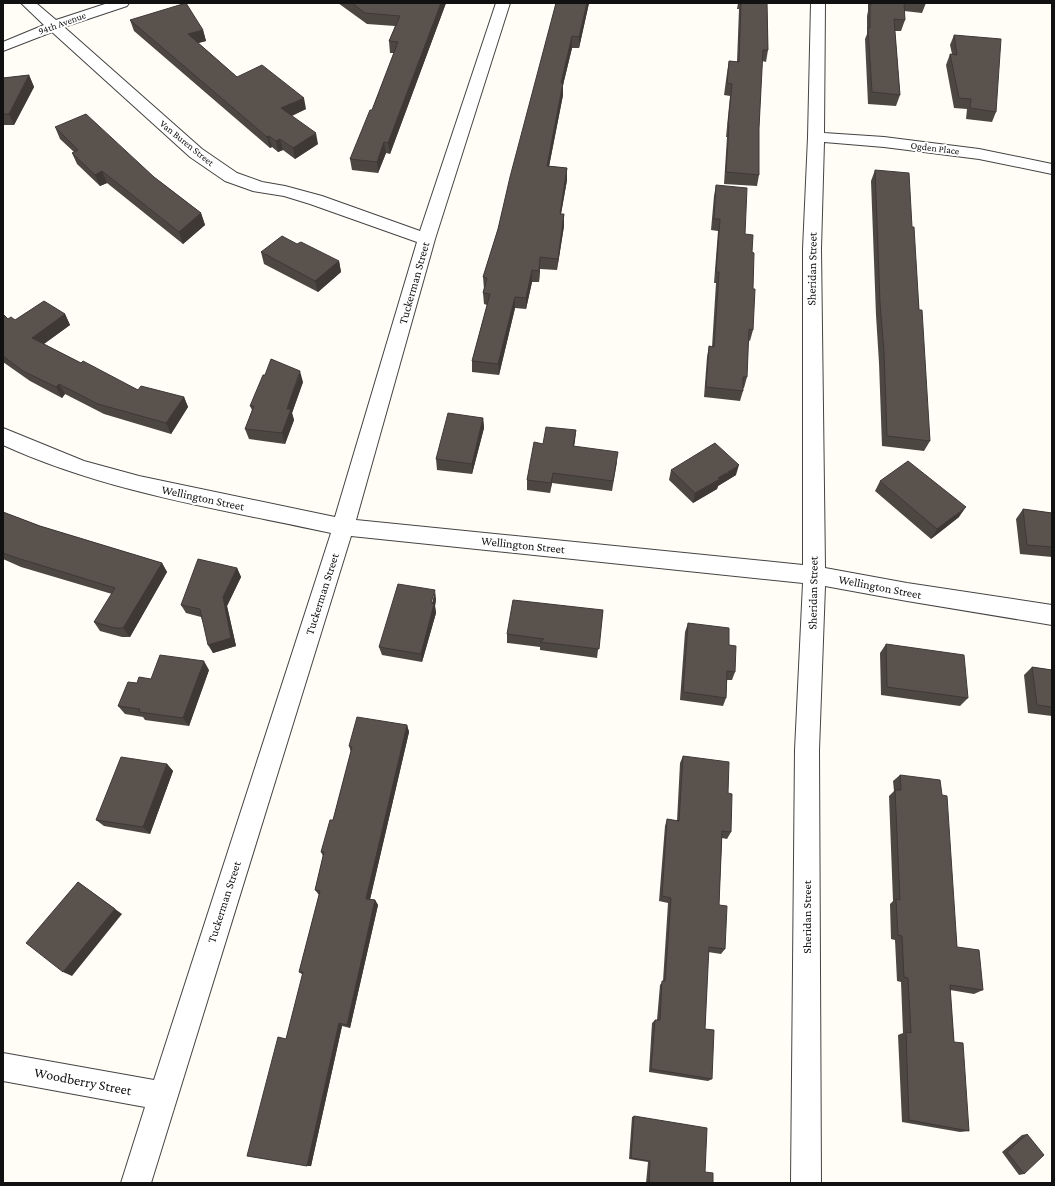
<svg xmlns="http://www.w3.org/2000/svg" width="1055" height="1186" viewBox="0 0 1055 1186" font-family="'Crimson Pro',serif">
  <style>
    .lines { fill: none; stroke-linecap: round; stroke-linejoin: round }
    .minor-casing { stroke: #444; stroke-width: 2 }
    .minor { fill: #fff; fill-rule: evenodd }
    .wall { fill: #4d4742 }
    .shaded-wall { fill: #3f3936 }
    .building { fill: #5a524d; stroke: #3f3936 }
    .labels { text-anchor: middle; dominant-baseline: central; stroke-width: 4; stroke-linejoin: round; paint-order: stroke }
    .far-street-label { font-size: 10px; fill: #111; stroke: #fff }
    .street-label { font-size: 12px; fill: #111; stroke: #fff }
    .near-street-label { font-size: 14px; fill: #111; stroke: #fff }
  </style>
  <rect width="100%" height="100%" fill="#fffdf5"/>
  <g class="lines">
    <defs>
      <path id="minor" d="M21 3H36L56 20 108 3H129L127 6 64 27 202 149 237 173 262 182 285 186 322 196 420 231 496 3H510L435 239 356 520 803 565V249L808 137 811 3H825L824 133 884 137 979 149 1052 164V174L979 159 884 147 824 142 821 249 825 568 907 583 1052 605V625L907 601 825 586 819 750 821 1183H791L795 750 803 583 351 536 151 1183H121L145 1107 3 1081V1053L154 1080 331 533C220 509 106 492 3 445V428L84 461 139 476 335 517 417 242 310 204 284 196 253 191 225 181 190 157 52 32 3 51V42L44 25Z"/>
    </defs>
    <!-- minor casing -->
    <use href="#minor" class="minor-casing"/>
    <!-- minor -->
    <use href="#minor" class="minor"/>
  </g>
  <!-- wall -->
  <path class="wall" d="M338 3H446L390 154 386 153 378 173 352 170 350 159 372 110 394 53H390L389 41 395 26 367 24Z
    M556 3H589L579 48H572L563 85V95L549 166 567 168V180L561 214H564V226L557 270 540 269 539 282H532L526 309 515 308 499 375 472 372V361L487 305 484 304 483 293 484 289 483 277 498 229Z
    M738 3H767L768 50 766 62 762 61 759 128V175L757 186 724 184 727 137H726L730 96 724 95 727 73 729 61 737 62 739 9H737Z
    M868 3H926L922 13 904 11 905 20 901 31H895L900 95 896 106 868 104 865 39 867 34V16L868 11Z
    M130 20 203 30 206 41 198 43 237 77 306 109 292 116 318 144 295 159 283 150 278 152 272 147 270 148 134 31Z
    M954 35 996 112 992 122 966 119 967 109 954 108 946 65 950 54H952L950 45Z
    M29 75 34 87 14 125H3V78Z
    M55 127 154 177 201 213 205 225 183 244 107 183 100 186 77 164 72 153 74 152 60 139Z
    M875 170 912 227 930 441 924 451 882 446 879 363 876 315 871 181Z
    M716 185 745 234 752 252 753 330 750 341 748 340 747 377 744 388H743V391L740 401 704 397 707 357 709 346 712 347 716 283H714L718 231 711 230 714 196Z
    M297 244 339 261 341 272 318 292 264 264 261 252Z
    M3 314 8 319 15 320 65 314 70 325 44 344 81 363 138 390 184 397 188 407 171 434 104 414 65 394 62 398 30 381 3 362Z
    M303 382 292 413 294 420 285 444 249 439 245 429 252 410 250 406Z
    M483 418 484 428 472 474 437 470 436 459Z
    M576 430 574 446 617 462 612 491 552 483 550 493 527 490V480L543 444Z
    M671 470 736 475 718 486 717 489 693 503 669 480Z
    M880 481 959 517 931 539 875 491Z
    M1023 509 1052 513V557L1020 554 1016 519Z
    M3 512 40 526 162 563 167 572 130 637H122L100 631 94 622 112 594 21 567 3 559Z
    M237 568 241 577 227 606 236 646 213 653 201 617 186 613 181 605Z
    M436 599 435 606 436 613 422 662 382 655 379 647Z
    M603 610 597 658 540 650V647L507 643V634Z
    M688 623 729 645 735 672 732 680H727L726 698 723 706 680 700 685 632Z
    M886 644 968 698 960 706 881 695 880 653Z
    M1032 667 1052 670V716L1028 713 1024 675Z
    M209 670 189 726 145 720 143 717 125 714 118 706 137 683 151 679Z
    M407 725 409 732 370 899 375 900 378 905 350 1028 342 1026 311 1166H307L286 1039 303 975 299 972 319 895 315 890 323 856 321 852 333 820 351 752 349 746Z
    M683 756 728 793 731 832 727 839 722 838 719 905 725 949 721 954 708 952 705 1029 712 1079 708 1081 649 1072 652 1023 655 1020H657L660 985 663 981 668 903 659 901 665 826 667 819 677 821 680 763Z
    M167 764 173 771 150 834 104 826 96 820Z
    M900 775 942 795 957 947 983 990 974 994 950 990 954 1042 969 1131 960 1132 902 1122 898 1035 903 1033 901 982 897 981 895 940 891 939 890 904 893 901 889 796 894 791 893 781Z
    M634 1116 705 1172 713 1183H646L648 1162 629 1159 632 1117Z
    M1027 1134 1024 1174 1019 1175 1002 1152 1022 1135Z"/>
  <!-- shaded-wall -->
  <path class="shaded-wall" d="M441 3H446L390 154 388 143Z
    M587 3H589L579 48V37Z
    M203 30 206 41 191 45 188 34Z
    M572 36V48L563 85V95L547 177V166L561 83Z
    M29 75 34 87 14 125 9 114Z
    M304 98 306 109 284 119 281 108Z
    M316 133 318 144 295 159 293 148Z
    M269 136 272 147 270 148 267 137Z
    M280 139 283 150 278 152 276 141Z
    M384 142 386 153 378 173 377 162Z
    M567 168V180L559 225 560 214Z
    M102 171 107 183 100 186 95 175Z
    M201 213 205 225 183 244 179 232Z
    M564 214V226L557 270 558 259Z
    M540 257V269L539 282V271Z
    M339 261 341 272 318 292 315 281Z
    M532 270V282L526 309V298Z
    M515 297V308L499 375 498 364Z
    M65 314 70 325 38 348 32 338Z
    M300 371 303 382 292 413 294 420 285 444 282 433 287 409Z
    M59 384 65 394 62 398 56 387Z
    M184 397 188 407 171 434 166 423Z
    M483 418 484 428 472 474V464Z
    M576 430 575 441 572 456 573 446Z
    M739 465 736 475 718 486 717 489 693 503 695 493Z
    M553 473 552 483 550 493 551 483Z
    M966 507 959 517 931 539 937 529Z
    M162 563 167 572 130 637 123 628Z
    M237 568 241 577 227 606 236 646 213 653 208 645 223 597Z
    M435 590 436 599 435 606 436 613 422 662 421 654Z
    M204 661 209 670 189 726 183 718Z
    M407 725 409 732 369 904 366 899Z
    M167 764 173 771 150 834 143 827Z
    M78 882 122 914 72 976 63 972Z
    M375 900 378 905 350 1028 347 1025Z
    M339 1023 342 1026 311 1166H307Z"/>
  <!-- building -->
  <path class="building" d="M186 3 203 30 188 34 237 77 262 65 304 98 281 108 316 133 293 148 280 139 276 141 269 136 267 137 130 20Z
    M352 3H441L388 143 384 142 377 162 350 159 370 110H372L398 42 389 41 400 16 365 13Z
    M556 3H587L579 37 572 36 561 83H563L547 166 567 168 560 214H564L558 259 540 257 539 271 532 270 526 298 515 297 498 364 472 361 490 294 483 293 487 278 483 277 498 229 510 177Z
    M741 3H767L768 50H763L759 128V175L726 172 729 125H728L732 84 727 83 729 61 739 62Z
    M872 3H904L905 20 894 19 900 95 872 92 868 28H870V4H872Z
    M954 35 1001 39 996 112 970 108 971 99 959 98 950 54 957 55Z
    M29 75 9 114H3V78Z
    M86 114 154 177 201 213 179 232 102 171 95 175 72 153 78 150 55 127Z
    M875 170 909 173 912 227H914L919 310H922L930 441 887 436 884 352 880 303Z
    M716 185 747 188 745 234 753 235 752 252 754 253 753 289H755L753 330 749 329 747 377H743V391L706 387 709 346 714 347 719 272H716L720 219H714Z
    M282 236 297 244 301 242 339 261 315 281 261 252Z
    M44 301 65 314 32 338 81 363 83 361 138 390 141 386 184 397 166 423 98 404 59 384 56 387 23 371 3 356V314L8 319 11 317 15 320Z
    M271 359 300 371 287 409H291L282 433 245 429 254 406H250L263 375H265Z
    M448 413 483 418 472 464 436 459Z
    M546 427 576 430 573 446 618 452 613 481 553 473 551 483 527 480 534 442 543 444Z
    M715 443 739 465 718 478 720 479 695 493 671 470Z
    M908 461 966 507 937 529 880 481Z
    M1023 509 1052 513V547L1027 545Z
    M3 512 40 526 162 563 123 628H115L94 622 115 588 14 557 3 553Z
    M198 559 237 568 223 597 231 638 208 645 200 609 181 605Z
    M398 584 435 590 431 603 434 604 421 654 379 647Z
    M513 600 603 610 599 649 540 642 544 639 507 634Z
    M688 623 729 628V645L736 646 735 672 727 671 726 698 683 692Z
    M886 644 964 655 968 698 887 687Z
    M160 655 204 661 183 718 139 712 140 709 118 706 128 682 137 683 139 677 151 679Z
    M1032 667 1052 670V707L1037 705Z
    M357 717 407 725 366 899 375 900 347 1025 339 1023 307 1166 247 1156 278 1037 286 1039 303 972H299L320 891 315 890 324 852H321L330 820H333L352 747 349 746Z
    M683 756 729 762 728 793 732 794 731 832 722 831 719 905 727 906 725 949 709 947 705 1029 714 1030 712 1079 651 1069 655 1020H660L662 981H665L671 898 662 896 667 819 679 821Z
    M121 757 167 764 143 827 96 820Z
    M900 775 940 780 942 795 947 796 957 947 979 950 983 990 950 985 954 1042 963 1043 969 1131 909 1120 906 1032 911 1033 908 978 904 977 902 936 898 935 896 899 900 900 895 790H901Z
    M78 882 115 909 63 972 26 943Z
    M634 1116 707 1128 705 1172 713 1173V1183H649L650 1161 631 1158Z
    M1027 1134 1044 1155 1024 1174 1007 1152Z"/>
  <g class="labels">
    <!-- far-street labels -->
    <g class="far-street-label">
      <text transform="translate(62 23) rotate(-20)">94th Avenue</text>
      <text transform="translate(187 143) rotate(39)">Van Buren Street</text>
      <text transform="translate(935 148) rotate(7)">Ogden Place</text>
    </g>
    <!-- street labels -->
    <g class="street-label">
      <text transform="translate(812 269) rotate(-89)">Sheridan Street</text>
      <text transform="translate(414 283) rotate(-74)">Tuckerman Street</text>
      <text transform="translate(203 498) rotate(12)">Wellington Street</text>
      <text transform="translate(523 545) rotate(6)">Wellington Street</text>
      <text transform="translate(880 587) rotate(11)">Wellington Street</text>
      <text transform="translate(813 593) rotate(-89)">Sheridan Street</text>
      <text transform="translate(322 594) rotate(-72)">Tuckerman Street</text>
      <text transform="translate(224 902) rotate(-72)">Tuckerman Street</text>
      <text transform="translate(807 917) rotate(-90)">Sheridan Street</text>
    </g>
    <!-- near-street labels -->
    <g class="near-street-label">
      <text transform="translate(83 1081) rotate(11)">Woodberry Street</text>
    </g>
  </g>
  <!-- border -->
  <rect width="1055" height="1186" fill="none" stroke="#111111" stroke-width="8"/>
</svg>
